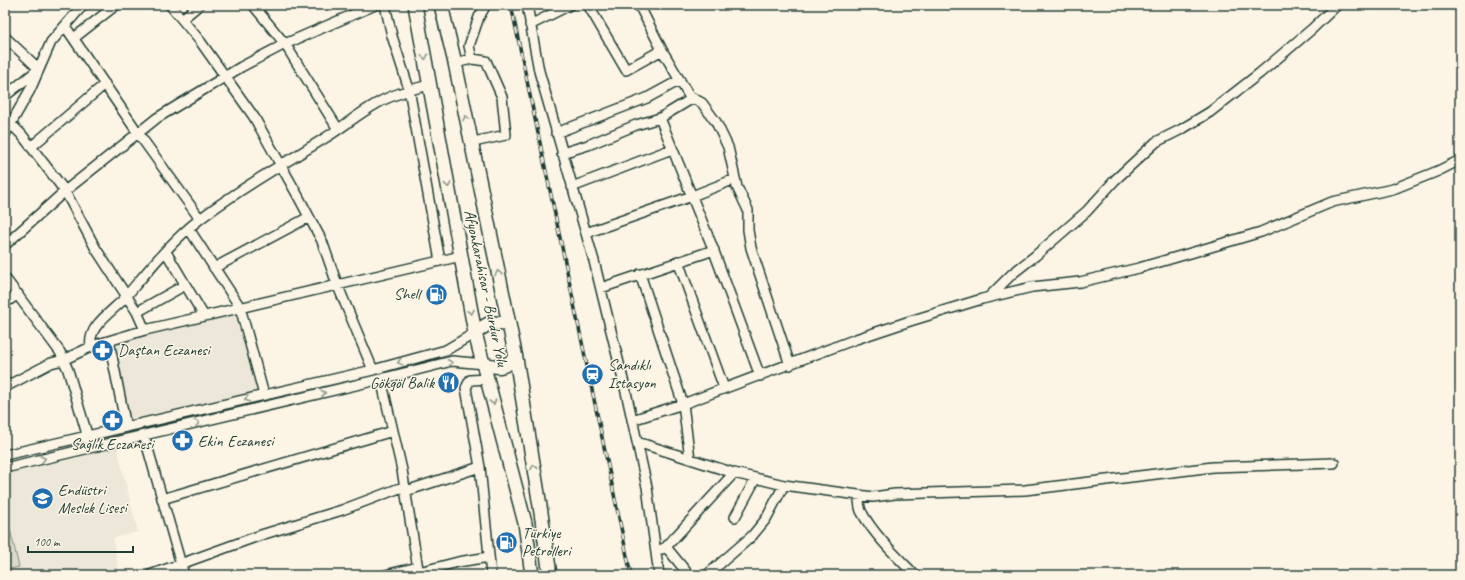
<svg xmlns="http://www.w3.org/2000/svg" width="1465" height="580" viewBox="0 0 1465 580" font-family="Caveat,sans-serif">
  <style>
    .built { fill: #ece7d8 }
    .green { fill: #dcdacc; stroke: #7e8c80 }
    .lines { fill: none; stroke-linecap: round; stroke-linejoin: round }
    .minor-casing { stroke: #1f3d34; stroke-width: 12 }
    .highway-casing { stroke: #1f3d34; stroke-width: 16 }
    .minor { stroke: #fcf5e5; stroke-width: 9 }
    .highway { stroke: #fcf5e5; stroke-width: 13 }
    .rail-casing { stroke: #1f3d34; stroke-width: 3.5 }
    .rail { stroke: #fcf5e5; stroke-width: 2; stroke-dasharray: 6; stroke-linecap: butt }
    .oneway { stroke: #8e998c }
    .labels { text-anchor: middle; dominant-baseline: central; stroke-width: 3; stroke-linejoin: round; paint-order: stroke }
    .street-label { font-size: 16px; fill: #1f3d34; stroke: #fcf5e5 }
    .poi-label { font-size: 16px; fill: #1f3d34; stroke: #fcf5e5; text-anchor: start }
  </style>
  <rect width="100%" height="100%" fill="#fcf5e5"/>
  <filter id="ink" filterUnits="userSpaceOnUse"><feTurbulence type="fractalNoise" baseFrequency=".025" numOctaves="2"/><feDisplacementMap in="SourceGraphic" scale="8" xChannelSelector="R" yChannelSelector="G"/><feConvolveMatrix kernelMatrix="1 2 1 2 8 2 1 2 1" color-interpolation-filters="sRGB"/></filter>
  <g filter="url(#ink)">
    <!-- built -->
    <path class="built" d="M240 307 264 395 126 427 109 341Z
      M117 448 138 532 113 538 119 574 5 575V475Z"/>
    <!-- green -->
    <path class="green" d="M10 529 19 567 5 570V531Z"/>
    <g class="lines">
      <defs>
        <path id="minor" d="M170 5 200 41 254 117 298 196 322 241 337 284 373 370
          M253 5 285 44 338 129
          M385 5 392 36 409 89 440 261
          M527 5 539 71 594 261 626 392 647 487 659 575
          M588 5 626 70 662 50
          M639 5 662 50 689 96 702 103 716 122 728 147 737 187 748 210V230L751 248 790 365
          M182 19 199 5
          M530 25 570 5
          M65 26 138 133 200 219
          M5 37 39 69 5 96
          M74 38 116 5
          M472 59 469 46 479 17 486 5
          M455 63 472 59 486 61 502 97 506 135 478 141
          M660 118 712 246 760 376
          M11 124 22 135 65 191 96 249 137 312 145 330
          M556 133 647 98 680 80
          M5 134 30 90 51 42 83 5
          M31 147 105 84
          M562 153 588 145 636 125 660 118 693 98
          M572 187 672 149
          M189 229 240 307 264 395
          M586 233 692 196 735 179
          M5 245 65 191 157 118 241 67 285 44 375 5
          M166 252 204 316
          M678 261 724 388
          M214 268 309 217
          M640 274 683 404 690 459
          M5 278 60 352 68 370 89 441
          M601 288 714 250
          M990 296 1012 274 1035 256 1087 211 1115 180 1156 142 1182 129 1210 112 1260 73 1312 29 1337 5
          M5 303 18 294
          M137 312 185 285
          M109 341 126 427
          M91 347C87 327 110 313 123 300 147 272 171 241 200 219 240 188 284 164 325 138 343 127 358 114 376 104 392 94 412 89 430 85
          M381 379 402 470 419 575
          M488 379 470 380 466 388 480 467 491 575
          M5 387 51 363 63 360 95 345 145 330 461 256
          M632 420 683 404 856 339 910 321 982 299 1032 287 1080 282 1139 268 1194 252 1261 232 1332 202 1393 189 1438 171 1460 160
          M144 435 184 575
          M637 442 734 473 784 485 873 497 895 494 1025 490 1213 467 1334 463
          M5 455 373 370 446 350 475 333
          M5 468 381 379 452 361 484 364
          M406 491 480 467
          M859 496C859 501 859 506 861 511 873 534 897 557 915 575
          M162 499 393 431
          M735 517 756 478
          M666 547 734 473
          M662 549 666 547 689 575
          M419 572 458 562 489 557
          M150 575 261 535 342 510 405 486
          M385 575 418 567
          M707 575 752 536 766 519 784 485"/>
        <path id="highway" d="M415 5 475 333 525 523 532 575
          M441 5 455 63 516 358 540 506 550 575
          M475 333C489 322 491 321 509 325
          M484 364C499 368 503 368 516 358"/>
      </defs>
      <!-- minor casing -->
      <use href="#minor" class="minor-casing"/>
      <!-- highway casing -->
      <use href="#highway" class="highway-casing"/>
      <!-- minor -->
      <use href="#minor" class="minor"/>
      <!-- highway -->
      <use href="#highway" class="highway"/>
      <defs>
        <path id="rail" d="M511 5 631 575"/>
      </defs>
      <!-- rail casing -->
      <use href="#rail" class="rail-casing"/>
      <!-- rail -->
      <use href="#rail" class="rail"/>
    </g>
    <!-- one-way arrows -->
    <defs><path id="oneway-chevron" d="M-2-3.5L2.5 0L-2 3.5" fill="none" stroke-width="1.6" stroke-linecap="round" stroke-linejoin="round"/></defs>
    <g class="oneway">
      <use href="#oneway-chevron" transform="translate(425 57) rotate(79)"/>
      <use href="#oneway-chevron" transform="translate(466 118) rotate(-102)"/>
      <use href="#oneway-chevron" transform="translate(448 185) rotate(80)"/>
      <use href="#oneway-chevron" transform="translate(498 273) rotate(-102)"/>
      <use href="#oneway-chevron" transform="translate(471 312) rotate(79)"/>
      <use href="#oneway-chevron" transform="translate(400 362) rotate(165)"/>
      <use href="#oneway-chevron" transform="translate(450 363) rotate(-8)"/>
      <use href="#oneway-chevron" transform="translate(323 393) rotate(-13)"/>
      <use href="#oneway-chevron" transform="translate(247 399) rotate(167)"/>
      <use href="#oneway-chevron" transform="translate(493 402) rotate(76)"/>
      <use href="#oneway-chevron" transform="translate(197 423) rotate(-13)"/>
      <use href="#oneway-chevron" transform="translate(43 459) rotate(-13)"/>
      <use href="#oneway-chevron" transform="translate(534 467) rotate(-100)"/>
    </g>
  </g>
  <!-- icons -->
  <defs>
    <symbol id="fuel-disc" viewBox="-11 -11 22 22"><circle r="9.5" fill="#1f6fb2" stroke="#fcf5e5"/><path d="M-5.5-6h7V0h2V4h1.3V-2.5L3-4.5l.8-.8L6-3V5H2.5V1h-1V6h-7ZM-4.2-4.7v3.2H.2V-4.7Z" fill="#fff"/></symbol>
    <symbol id="pharmacy-disc" viewBox="-11 -11 22 22"><circle r="9.5" fill="#1f6fb2" stroke="#fcf5e5"/><path d="M-2-6h4v4h4v4h-4v4h-4v-4h-4v-4h4Z" fill="#fff"/></symbol>
    <symbol id="station-disc" viewBox="-11 -11 22 22"><circle r="9.5" fill="#1f6fb2" stroke="#fcf5e5"/><path d="M-3-6H3Q5-6 5-4V2Q5 4 3 4L4.5 6H3L1.5 4h-3L-3 6H-4.5L-3 4Q-5 4-5 2V-4Q-5-6-3-6ZM-3.5-4v3h7v-3ZM-3.5 1v1.5H-2V1ZM2 1v1.5H3.5V1Z" fill="#fff"/></symbol>
    <symbol id="restaurant-disc" viewBox="-11 -11 22 22"><circle r="9.5" fill="#1f6fb2" stroke="#fcf5e5"/><path d="M-5-6h1v4h1v-4h1v4h1v-4h1v5L-1.5 .5V6h-2V.5L-5-1ZM5-6V6H3V1.5H1.5Q1.5-4 5-6Z" fill="#fff"/></symbol>
    <symbol id="school-disc" viewBox="-11 -11 22 22"><circle r="9.5" fill="#1f6fb2" stroke="#fcf5e5"/><path d="M0-5L7-2L0 1L-7-2ZM-4 1L0 2.5L4 1V4Q0 6-4 4Z" fill="#fff"/></symbol>
  </defs>
  <g fill-rule="evenodd">
    <use href="#fuel-disc" x="424" y="282" width="25" height="25"/>
    <use href="#pharmacy-disc" x="90" y="338" width="25" height="25"/>
    <use href="#station-disc" x="580" y="362" width="25" height="25"/>
    <use href="#restaurant-disc" x="436" y="370" width="25" height="25"/>
    <use href="#pharmacy-disc" x="100" y="408" width="25" height="25"/>
    <use href="#pharmacy-disc" x="170" y="428" width="25" height="25"/>
    <use href="#school-disc" x="30" y="486" width="25" height="25"/>
    <use href="#fuel-disc" x="494" y="530" width="25" height="25"/>
  </g>
  <g class="labels">
    <!-- street labels -->
    <g class="street-label">
      <text transform="translate(486 288) rotate(78)">Afyonkarahisar - Burdur Yolu</text>
    </g>
    <!-- poi labels -->
    <g class="poi-label">
      <text x="420" y="294" text-anchor="end">Shell</text>
      <text x="118" y="350">Daştan Eczanesi</text>
      <text x="608" y="365">Sandıklı<tspan x="608" dy="18">Istasyon</tspan></text>
      <text x="434" y="383" text-anchor="end">Gökgöl Balik</text>
      <text x="198" y="441">Ekin Eczanesi</text>
      <text x="112" y="444" text-anchor="middle">Sağlık Eczanesi</text>
      <text x="58" y="490">Endüstri<tspan x="58" dy="18">Meslek Lisesi</tspan></text>
      <text x="522" y="533">Türkiye<tspan x="522" dy="18">Petrolleri</tspan></text>
    </g>
  </g>
  <!-- margin -->
  <rect width="1465" height="580" fill="none" stroke="#fcf5e5" stroke-width="20"/>
  <rect x="10" y="10" width="1445" height="560" fill="none" stroke="#1f3d34" stroke-width="1.5" filter="url(#ink)"/>
  <!-- scale -->
  <path d="M28 546v6h105v-6" fill="none" stroke="#1f3d34" stroke-width="2"/>
  <text x="34" y="546" font-size="12" fill="#1f3d34" stroke="#fcf5e5" stroke-width="3" paint-order="stroke">100 m</text>
</svg>
